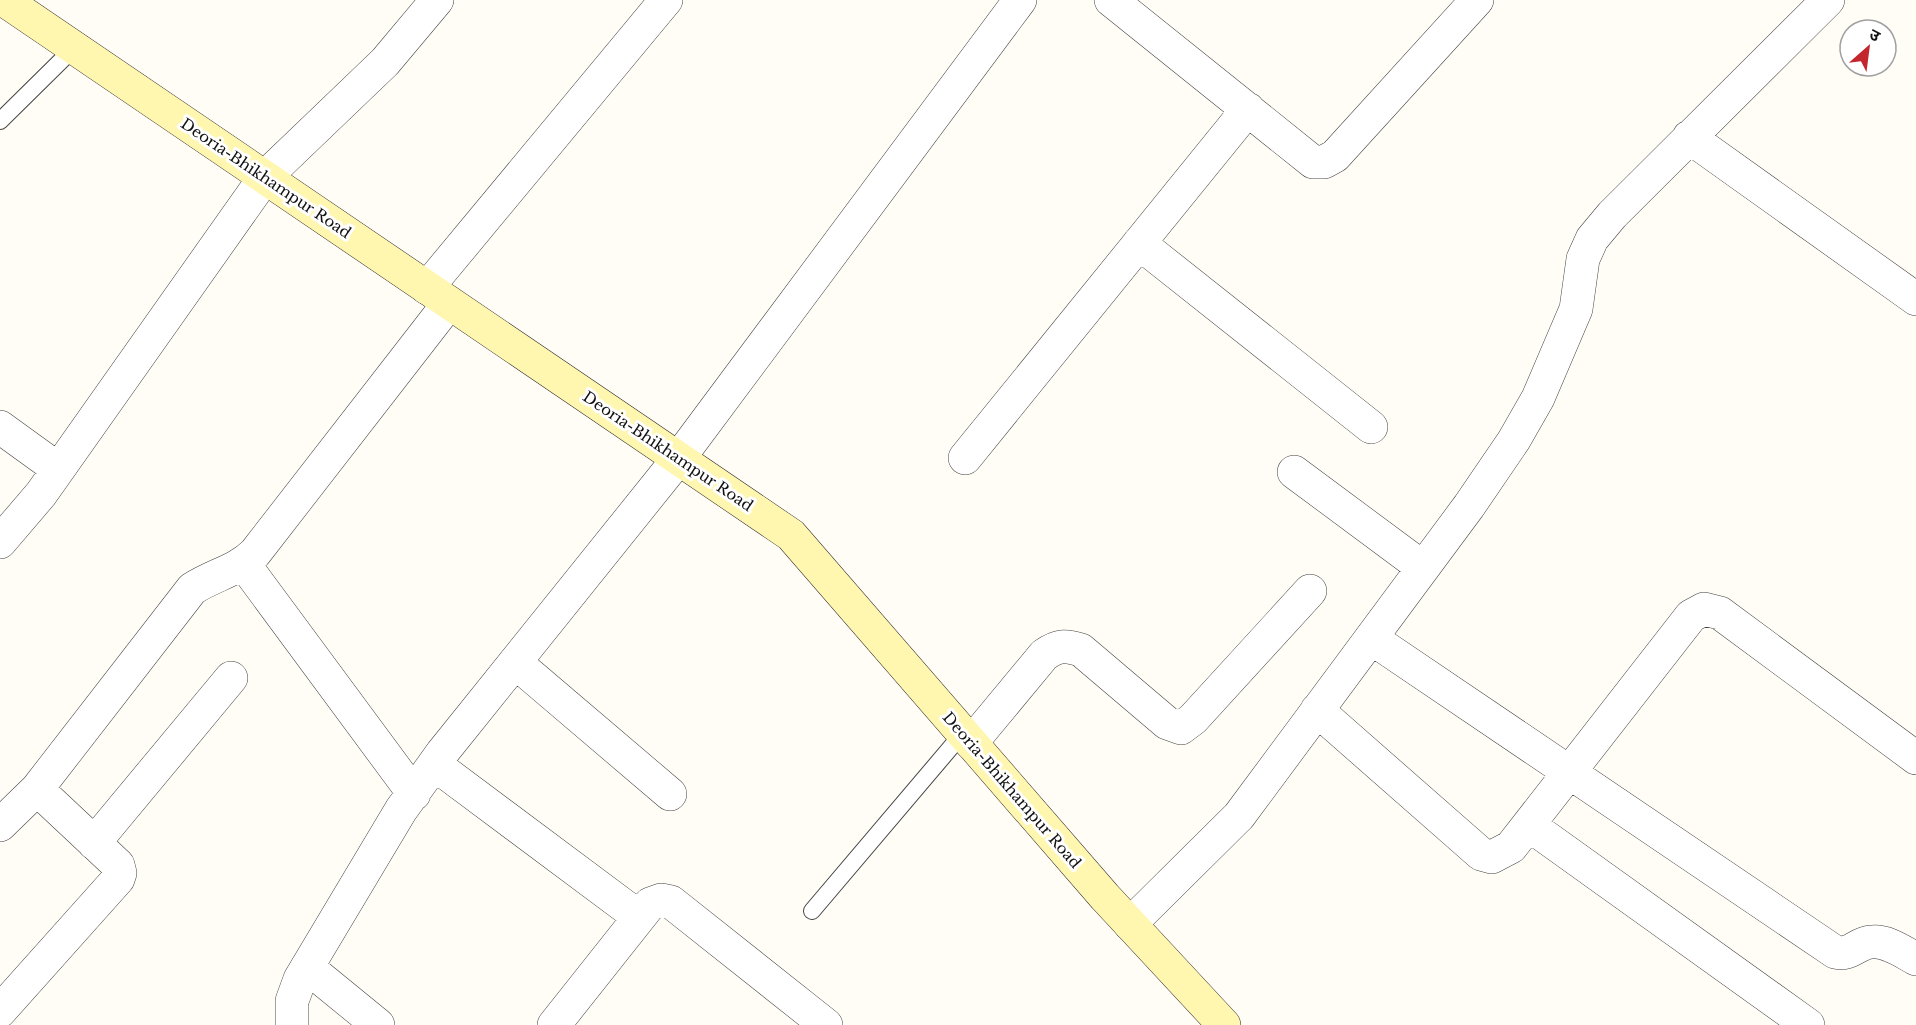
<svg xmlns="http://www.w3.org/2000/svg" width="1916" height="1025" viewBox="0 0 1916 1025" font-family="'Libre Baskerville','Noto Sans Devanagari',serif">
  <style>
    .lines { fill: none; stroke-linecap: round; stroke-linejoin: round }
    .service-casing { stroke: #444; stroke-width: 18 }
    .minor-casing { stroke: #444; stroke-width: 34 }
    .secondary-casing { stroke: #333; stroke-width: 34 }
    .service { stroke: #fff; stroke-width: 16 }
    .minor { stroke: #fff; stroke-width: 33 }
    .secondary { stroke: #fff6b0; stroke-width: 33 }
    .labels { text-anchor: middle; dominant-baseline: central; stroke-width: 6; stroke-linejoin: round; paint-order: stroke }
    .street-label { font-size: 15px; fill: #111; stroke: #fff }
  </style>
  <rect width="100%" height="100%" fill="#fffdf5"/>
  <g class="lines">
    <defs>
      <path id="service" d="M0 121 74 48
        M812 911 963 733"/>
      <path id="minor" d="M1111 0 1313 162H1324L1335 156 1477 0
        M1689 137 1916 299
        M1139 243 1371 427
        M427 288 666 0
        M0 427 58 469
        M965 458 1248 109
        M1294 472 1422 567
        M0 542 41 494 265 177 385 62 437 0
        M244 564 414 794
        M1371 638 1835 952C1851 956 1857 943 1871 942 1887 940 1903 952 1916 959
        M515 662 670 794
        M1317 710 1481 854 1492 857 1511 847 1691 616 1704 609 1720 613 1916 758
        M971 743 1044 655C1058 645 1065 645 1081 650L1167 723 1181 728 1193 719 1310 591
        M434 764 639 917
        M0 825 37 789 192 589C213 575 237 571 255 553L449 303
        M1529 825 1808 1025
        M94 843 231 678
        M1130 924 1239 816 1469 506 1514 440 1538 398 1576 309 1583 259 1592 239 1612 215 1828 0
        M307 967 378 1025
        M0 1011 118 879 120 873 118 865 37 789
        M292 1025V1001L300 979 401 810 442 753 679 458 1020 0
        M554 1025 650 904 661 900 671 902 826 1025"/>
      <path id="secondary" d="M4 0 791 535 1105 897 1224 1025"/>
    </defs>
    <!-- service casing -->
    <use href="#service" class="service-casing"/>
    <!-- minor casing -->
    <use href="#minor" class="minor-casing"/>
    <!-- secondary casing -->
    <use href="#secondary" class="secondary-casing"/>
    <!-- service -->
    <use href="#service" class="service"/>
    <!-- minor -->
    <use href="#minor" class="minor"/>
    <!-- secondary -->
    <use href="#secondary" class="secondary"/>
  </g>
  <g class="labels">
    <!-- street labels -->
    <g class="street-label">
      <text transform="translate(266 178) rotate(34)">Deoria-Bhikhampur Road</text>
      <text transform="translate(668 451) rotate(34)">Deoria-Bhikhampur Road</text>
      <text transform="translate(1012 790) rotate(49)">Deoria-Bhikhampur Road</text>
    </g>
  </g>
  <!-- north arrow -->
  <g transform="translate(1868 48) rotate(28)"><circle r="28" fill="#ffffff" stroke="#a0a0a0" stroke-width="1.5"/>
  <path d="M0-4.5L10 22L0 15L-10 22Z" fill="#c4262e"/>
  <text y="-9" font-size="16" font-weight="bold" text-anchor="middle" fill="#111111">उ</text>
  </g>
</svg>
